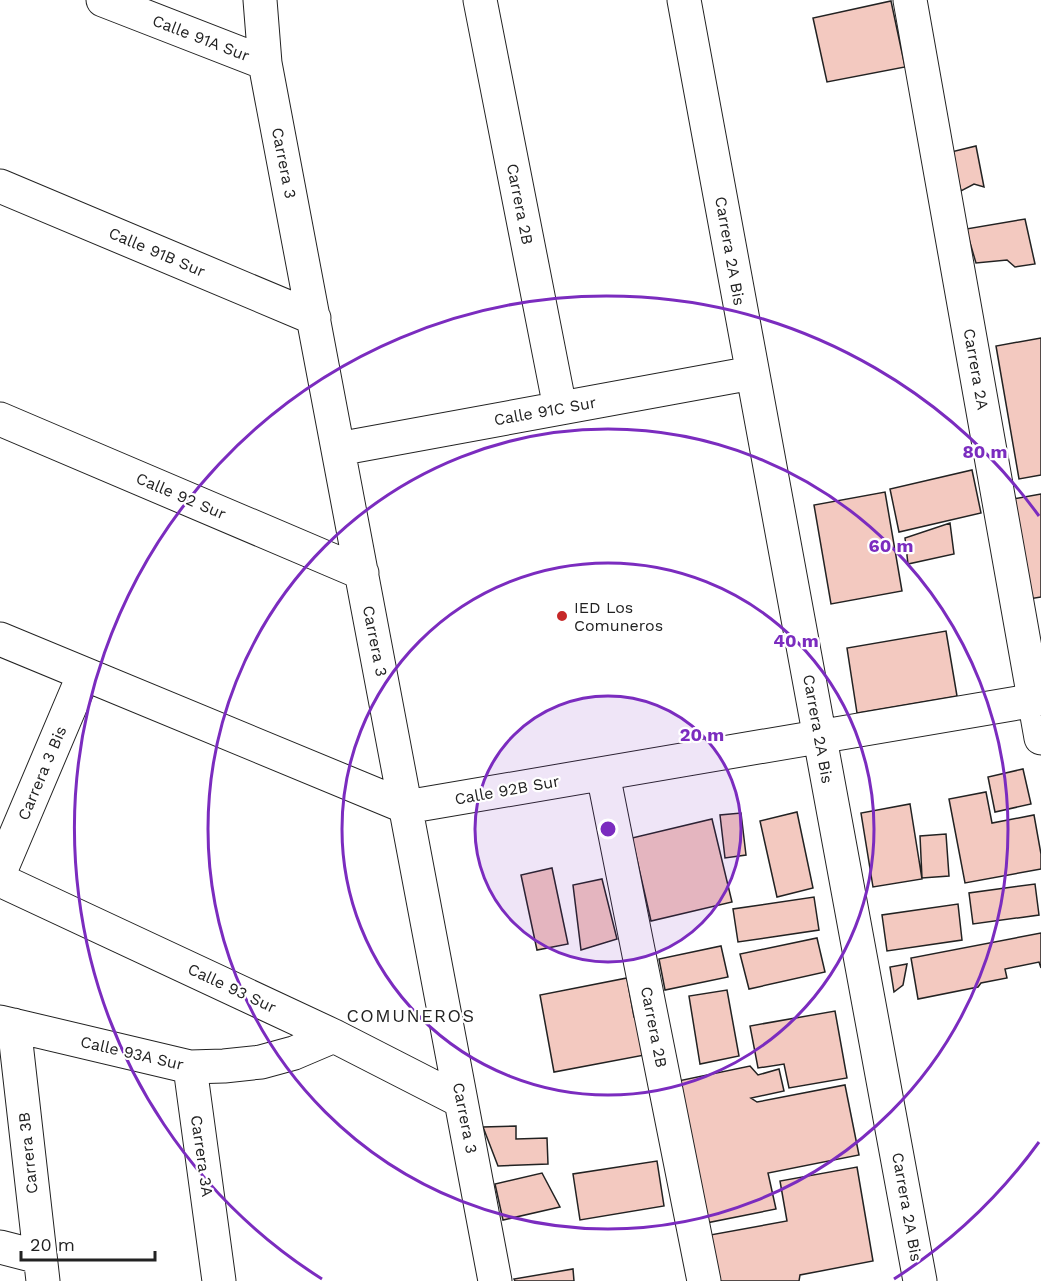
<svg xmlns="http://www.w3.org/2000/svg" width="1041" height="1281" viewBox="0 0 1041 1281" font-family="'Work Sans',sans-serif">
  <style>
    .building { fill: #f3c9c0; stroke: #222; stroke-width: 1.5 }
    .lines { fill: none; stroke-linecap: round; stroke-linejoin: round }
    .minor-casing { stroke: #222; stroke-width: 35 }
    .minor { stroke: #fff; stroke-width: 33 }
    .ring { fill: none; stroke: #7b2cbf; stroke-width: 3 }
    .poi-dot { fill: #c62828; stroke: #fff; stroke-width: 2 }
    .labels { text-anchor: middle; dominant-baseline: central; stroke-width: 4.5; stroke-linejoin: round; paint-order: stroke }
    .street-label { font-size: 16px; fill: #222; stroke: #fff }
    .poi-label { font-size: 16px; fill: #222; stroke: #fff; text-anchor: start }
    .neighbourhood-label { font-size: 18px; letter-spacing: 1.5px; fill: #222; stroke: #fff }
    .centre { fill: #7b2cbf; stroke: #fff; stroke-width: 3 }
    .ring-label { font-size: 18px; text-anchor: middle; font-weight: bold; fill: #7b2cbf; stroke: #fff; stroke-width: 4.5; stroke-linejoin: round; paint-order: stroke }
  </style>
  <rect width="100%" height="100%" fill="#fff"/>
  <!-- building -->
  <path class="building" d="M891 1 905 67 827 82 813 18Z
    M976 146 984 187 974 184 961 191 951 152Z
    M1025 219 1035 264 1015 267 1007 260 976 263 966 229Z
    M1041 338V475L1019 479 996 346Z
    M972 470 981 513 899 532 890 489Z
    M885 492 902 591 831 604 814 505Z
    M1041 494V597L1029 599 1013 499Z
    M950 523 954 554 908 564 905 538Z
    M946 631 957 696 857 713 847 648Z
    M1023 769 1031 804 995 812 988 777Z
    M986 792 992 823 1034 815 1041 854V869L965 883 949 799Z
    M910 804 922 879 873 887 861 813Z
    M797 812 813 888 777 897 760 821Z
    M741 813 746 855 725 858 720 815Z
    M712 819 732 902 651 921 632 838Z
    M946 834 949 876 922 878 920 836Z
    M552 868 568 944 537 950 521 875Z
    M602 879 617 939 581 950 573 885Z
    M1035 884 1039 915 973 924 969 893Z
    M814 897 819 930 738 942 733 909Z
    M958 904 962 940 887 951 882 915Z
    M1041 933V968L1039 962 1005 969 1007 978 981 983 978 987 918 999 911 958Z
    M817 938 825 972 749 989 740 954Z
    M721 946 728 977 665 990 659 959Z
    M907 964 903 985 894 992 890 967Z
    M627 978 634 1017H644L650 1054 554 1072 540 995Z
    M727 990 739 1056 700 1064 689 996Z
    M835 1011 847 1078 789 1088 784 1064 758 1068 750 1026Z
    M750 1066 758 1075 779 1069 784 1091 751 1098 757 1102 845 1085 859 1155 768 1173 776 1209 706 1223 678 1081Z
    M516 1126V1139L547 1138 548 1164 498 1166 483 1127Z
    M657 1161 664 1206 580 1220 573 1174Z
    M857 1167 873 1261 800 1275 799 1281H707L699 1237 787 1221 780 1181Z
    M542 1173 560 1207 503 1220 495 1184Z
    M573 1269 574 1281H515L514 1279Z"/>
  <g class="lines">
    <defs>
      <path id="minor" d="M103 0 265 63
        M260 0 265 63 495 1281
        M480 0 560 408
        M684 0 920 1281
        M910 0 1041 738
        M0 186 314 318
        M0 419 362 573
        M338 449 752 373
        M0 639 406 807 1041 699
        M603 774 704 1281
        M0 872 84 674
        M0 880 334 1036 461 1101
        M0 1022 190 1067 224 1066 261 1062 294 1053 334 1036
        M14 1025 43 1281
        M190 1067 219 1281
        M0 1247 39 1257"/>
    </defs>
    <!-- minor casing -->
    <use href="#minor" class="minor-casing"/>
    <!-- minor -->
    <use href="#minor" class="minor"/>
  </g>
  <!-- distance rings -->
  <circle cx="608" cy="829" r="133" fill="#7b2cbf" fill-opacity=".12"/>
  <g class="ring">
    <circle cx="608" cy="829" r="133"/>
    <circle cx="608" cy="829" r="266"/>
    <circle cx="608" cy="829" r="400"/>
    <path d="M1039 1142A533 533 0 0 1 894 1279M322 1279A533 533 0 1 1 1039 516"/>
  </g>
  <!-- markers -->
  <circle class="poi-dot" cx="562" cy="616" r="6"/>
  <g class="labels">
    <!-- street labels -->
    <g class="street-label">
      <text transform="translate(201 38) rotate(21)">Calle 91A Sur</text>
      <text transform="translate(284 163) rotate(79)">Carrera 3</text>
      <text transform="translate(520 204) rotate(79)">Carrera 2B</text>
      <text transform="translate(730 251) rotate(80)">Carrera 2A Bis</text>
      <text transform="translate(157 252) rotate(23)">Calle 91B Sur</text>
      <text transform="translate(976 369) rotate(80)">Carrera 2A</text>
      <text transform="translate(545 411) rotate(-10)">Calle 91C Sur</text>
      <text transform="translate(181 496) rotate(23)">Calle 92 Sur</text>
      <text transform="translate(375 641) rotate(79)">Carrera 3</text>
      <text transform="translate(818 729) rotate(80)">Carrera 2A Bis</text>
      <text transform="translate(42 773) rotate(-67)">Carrera 3 Bis</text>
      <text transform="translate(507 790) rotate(-10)">Calle 92B Sur</text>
      <text transform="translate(232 988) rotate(25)">Calle 93 Sur</text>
      <text transform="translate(654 1027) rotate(79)">Carrera 2B</text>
      <text transform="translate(132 1053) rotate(13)">Calle 93A Sur</text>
      <text transform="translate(465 1118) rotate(79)">Carrera 3</text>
      <text transform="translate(28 1153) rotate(-96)">Carrera 3B</text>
      <text transform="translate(202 1156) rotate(82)">Carrera 3A</text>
      <text transform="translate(907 1207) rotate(80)">Carrera 2A Bis</text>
    </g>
    <!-- poi labels -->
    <g class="poi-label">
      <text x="574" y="607">IED Los<tspan x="574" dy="18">Comuneros</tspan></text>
    </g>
    <!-- neighbourhood labels -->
    <g class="neighbourhood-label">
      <text x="411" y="1015">COMUNEROS</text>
    </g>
  </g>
  <circle cx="608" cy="829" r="9" class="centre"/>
  <g class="ring-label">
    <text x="985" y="458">80 m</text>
    <text x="891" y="552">60 m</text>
    <text x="796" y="647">40 m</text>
    <text x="702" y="741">20 m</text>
  </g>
  <!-- scale -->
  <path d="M21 1251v9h134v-9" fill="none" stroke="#222222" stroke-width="3"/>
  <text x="30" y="1251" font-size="18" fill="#222222" stroke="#ffffff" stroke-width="4.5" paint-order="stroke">20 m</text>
</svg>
